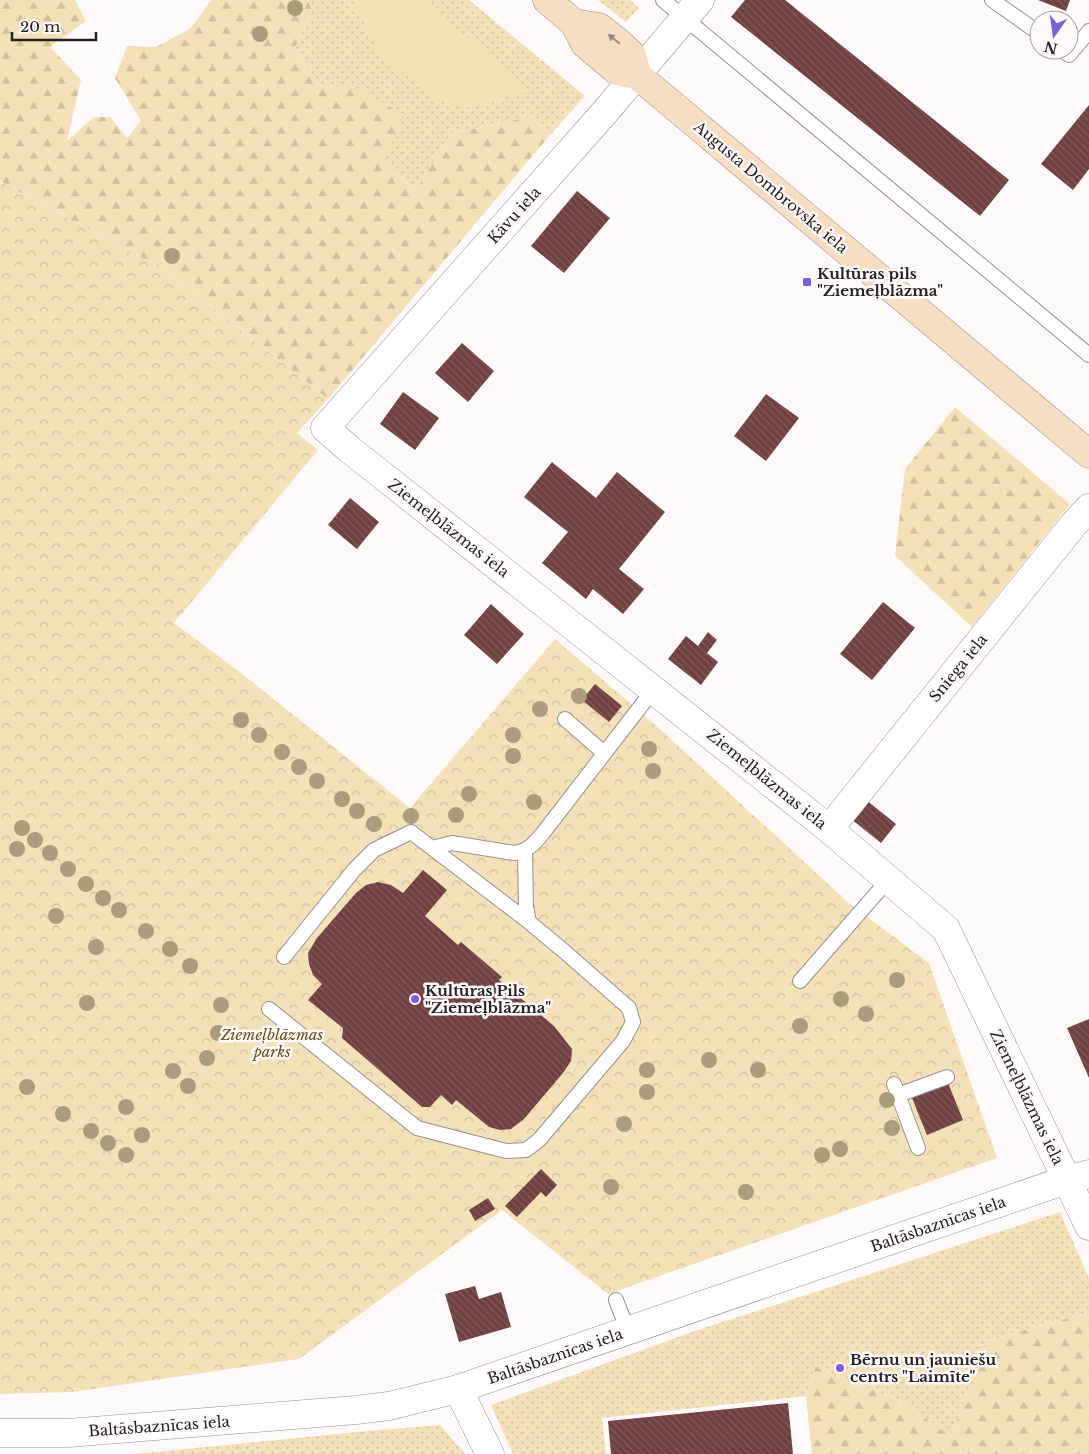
<svg xmlns="http://www.w3.org/2000/svg" width="1089" height="1454" viewBox="0 0 1089 1454" font-family="'Libre Baskerville',serif">
  <style>
    .grass { fill: url(#grass-dots) }
    .forest { fill: url(#forest-firs) }
    .park { fill: url(#park-crowns) }
    .pitch { fill: #f4e1b8 }
    .building { fill: url(#building-back-hatch) }
    .lines { fill: none; stroke-linecap: round; stroke-linejoin: round }
    .service-casing { stroke: #969291; stroke-width: 16 }
    .minor-casing { stroke: #969291; stroke-width: 29 }
    .tertiary-casing { stroke: #969291; stroke-width: 29 }
    .secondary-casing { stroke: #969291; stroke-width: 29 }
    .service { stroke: #fff; stroke-width: 14 }
    .minor { stroke: #fff; stroke-width: 28 }
    .tertiary { stroke: #fff; stroke-width: 28 }
    .secondary { stroke: #f7ddc1; stroke-width: 28 }
    .tree { fill: #ab9c7d }
    .oneway { fill: #988879 }
    .poi-dot { fill: #7e5dd8; stroke: #fffaf9; stroke-width: 2 }
    .labels { text-anchor: middle; dominant-baseline: central; stroke-width: 5; stroke-linejoin: round; paint-order: stroke }
    .street-label { font-size: 15px; fill: #232121; stroke: #fffaf9 }
    .poi-label { font-size: 15px; font-weight: bold; fill: #232121; stroke: #fffaf9; text-anchor: start }
    .park-label { font-size: 15px; font-style: italic; fill: #675017; stroke: #fffaf9 }
  </style>
  <defs>
    <pattern id="grass-dots" width="8" height="8" patternUnits="userSpaceOnUse" patternTransform="scale(1.25)"><rect width="8" height="8" fill="#f4e1b8"/><path d="M2 2h.1M6 6h.1" fill="none" stroke="#d1c19e" stroke-width="1.8" stroke-linecap="round"/></pattern>
    <pattern id="forest-firs" width="22" height="20" patternUnits="userSpaceOnUse" patternTransform="scale(1.25)"><rect width="22" height="20" fill="#f4e1b8"/><path d="M5 1l3.5 6h-7zM16 11l3.5 6h-7z" fill="#d1c19e"/></pattern>
    <pattern id="park-crowns" width="20" height="18" patternUnits="userSpaceOnUse" patternTransform="scale(1.25)"><rect width="20" height="18" fill="#f4e1b8"/><path d="M2 6a3 3 0 1 1 6 0M12 15a3 3 0 1 1 6 0" fill="none" stroke="#d1c19e"/></pattern>
    <pattern id="building-back-hatch" width="6" height="6" patternUnits="userSpaceOnUse" patternTransform="scale(1.25)"><rect width="6" height="6" fill="#714040"/><path d="M-1 5l2 2M0 0l6 6M5-1l2 2" fill="none" stroke="#805959"/></pattern>
  </defs>
  <rect width="100%" height="100%" fill="#fffaf9"/>
  <!-- grass -->
  <path class="grass" d="M308 0H469L585 96 550 135 535 116 452 133 416 190 383 163 358 88 319 86 295 48 312 11Z
    M598 0H630L639 8 626 22Z
    M1060 1212 1089 1278V1312L987 1341 951 1436 899 1400 815 1367 806 1396 602 1418 606 1454H513L491 1405 692 1332Z
    M440 1425 465 1454H134L367 1431Z"/>
  <!-- forest -->
  <path class="forest" d="M0 0H75L86 21 50 47 81 80 67 141 94 117H110L127 138 141 121 115 78 127 46 156 47 191 28 211 0H308L312 11 295 48 319 86 358 88 404 115 383 163 416 190 452 133 535 116 550 135 328 399 166 271 0 181Z
    M955 407 1070 504 972 627 895 556 905 469Z
    M1089 1312V1454H812L806 1396 815 1367 899 1400 951 1436 987 1341Z"/>
  <!-- park -->
  <path class="park" d="M0 181 166 271 328 399 297 433 318 450 174 623 236 669 410 808 555 639 650 720 851 905 929 963 997 1158 608 1294 502 1210 299 1359 72 1392 0 1394Z"/>
  <!-- pitch -->
  <path class="pitch" d="M352 0H424L530 91 467 107 439 101 382 57Z"/>
  <!-- building -->
  <path class="building" d="M745 0H785L1009 180 980 216 731 17Z
    M1038 0H1070L1066 11Z
    M1089 105V169L1073 190 1041 164Z
    M577 191 610 218 564 273 531 246Z
    M462 343 494 371 468 402 435 373Z
    M403 392 439 418 415 450 380 424Z
    M766 394 799 418 766 461 734 436Z
    M552 462 596 498 617 472 665 512 619 569 644 589 623 614 593 589 586 599 542 563 568 532 524 497Z
    M350 498 379 522 357 549 328 525Z
    M883 602 915 628 872 680 840 654Z
    M491 604 524 634 497 664 464 635Z
    M708 632 717 640 707 653 718 662 701 685 668 659 686 636 698 646Z
    M595 684 622 706 609 722 582 700Z
    M865 799 896 824 881 843 850 818Z
    M423 870 447 890 425 916 458 945 461 942 502 977 499 980 554 1026 572 1049 571 1061 563 1073 524 1119 511 1129 500 1130 489 1127 456 1100 452 1105 441 1095 430 1107H422L342 1038 343 1028 308 1000 322 984 313 975 309 964 308 953 317 938 356 893 366 885 378 882 391 885 403 893Z
    M1089 1019V1078L1067 1028Z
    M948 1083 963 1120 927 1135 912 1098Z
    M541 1169 557 1185 546 1197 541 1192 517 1217 505 1206Z
    M488 1198 495 1209 475 1221 469 1210Z
    M475 1286 479 1299 501 1292 511 1327 459 1342 445 1294Z
    M788 1403 793 1454H611L608 1421Z"/>
  <g class="lines">
    <defs>
      <path id="service" d="M663 0 1089 355
        M992 0 1039 33
        M1062 50 1069 55 1089 31
        M565 719 604 753
        M432 848 452 843 514 853C528 851 534 844 543 833L654 689
        M525 852 526 907 529 922
        M800 981 889 879
        M269 1009 417 1128 506 1151 526 1150 539 1140 623 1041 633 1022 629 1008 565 952 529 922 411 832 374 850 354 870 284 957
        M894 1084 918 1148
        M898 1095 947 1077
        M616 1300 628 1331"/>
      <path id="minor" d="M700 0 605 112 325 428 349 449 829 829 946 929 1089 1226
        M829 829 1074 524 1089 508
        M458 1389 490 1454"/>
      <path id="tertiary" d="M0 1433H68L356 1410 389 1406 458 1389 1066 1180 1089 1174"/>
      <path id="secondary" d="M547 0 574 23 585 44 603 59 617 71 637 75 1089 454
        M574 23 599 27 618 42 632 55 637 75"/>
    </defs>
    <!-- service casing -->
    <use href="#service" class="service-casing"/>
    <!-- minor casing -->
    <use href="#minor" class="minor-casing"/>
    <!-- tertiary casing -->
    <use href="#tertiary" class="tertiary-casing"/>
    <!-- secondary casing -->
    <use href="#secondary" class="secondary-casing"/>
    <!-- service -->
    <use href="#service" class="service"/>
    <!-- minor -->
    <use href="#minor" class="minor"/>
    <!-- tertiary -->
    <use href="#tertiary" class="tertiary"/>
    <!-- secondary -->
    <use href="#secondary" class="secondary"/>
  </g>
  <!-- trees -->
  <g class="tree">
    <circle cx="295" cy="8" r="8"/>
    <circle cx="260" cy="34" r="8"/>
    <circle cx="172" cy="256" r="8"/>
    <circle cx="579" cy="696" r="8"/>
    <circle cx="540" cy="709" r="8"/>
    <circle cx="241" cy="720" r="8"/>
    <circle cx="259" cy="735" r="8"/>
    <circle cx="513" cy="735" r="8"/>
    <circle cx="649" cy="749" r="8"/>
    <circle cx="282" cy="752" r="8"/>
    <circle cx="513" cy="756" r="8"/>
    <circle cx="299" cy="767" r="8"/>
    <circle cx="653" cy="771" r="8"/>
    <circle cx="317" cy="781" r="8"/>
    <circle cx="469" cy="794" r="8"/>
    <circle cx="342" cy="799" r="8"/>
    <circle cx="534" cy="802" r="8"/>
    <circle cx="357" cy="811" r="8"/>
    <circle cx="456" cy="815" r="8"/>
    <circle cx="411" cy="816" r="8"/>
    <circle cx="374" cy="824" r="8"/>
    <circle cx="22" cy="828" r="8"/>
    <circle cx="35" cy="840" r="8"/>
    <circle cx="17" cy="849" r="8"/>
    <circle cx="50" cy="853" r="8"/>
    <circle cx="68" cy="869" r="8"/>
    <circle cx="86" cy="884" r="8"/>
    <circle cx="103" cy="898" r="8"/>
    <circle cx="119" cy="910" r="8"/>
    <circle cx="56" cy="916" r="8"/>
    <circle cx="146" cy="931" r="8"/>
    <circle cx="96" cy="947" r="8"/>
    <circle cx="170" cy="949" r="8"/>
    <circle cx="190" cy="966" r="8"/>
    <circle cx="897" cy="980" r="8"/>
    <circle cx="841" cy="999" r="8"/>
    <circle cx="87" cy="1003" r="8"/>
    <circle cx="221" cy="1005" r="8"/>
    <circle cx="866" cy="1014" r="8"/>
    <circle cx="800" cy="1026" r="8"/>
    <circle cx="218" cy="1033" r="8"/>
    <circle cx="207" cy="1058" r="8"/>
    <circle cx="709" cy="1060" r="8"/>
    <circle cx="647" cy="1070" r="8"/>
    <circle cx="758" cy="1070" r="8"/>
    <circle cx="173" cy="1071" r="8"/>
    <circle cx="188" cy="1086" r="8"/>
    <circle cx="27" cy="1087" r="8"/>
    <circle cx="647" cy="1092" r="8"/>
    <circle cx="887" cy="1100" r="8"/>
    <circle cx="126" cy="1107" r="8"/>
    <circle cx="63" cy="1114" r="8"/>
    <circle cx="624" cy="1124" r="8"/>
    <circle cx="892" cy="1128" r="8"/>
    <circle cx="91" cy="1131" r="8"/>
    <circle cx="142" cy="1135" r="8"/>
    <circle cx="108" cy="1143" r="8"/>
    <circle cx="840" cy="1149" r="8"/>
    <circle cx="126" cy="1155" r="8"/>
    <circle cx="822" cy="1155" r="8"/>
    <circle cx="611" cy="1187" r="8"/>
    <circle cx="746" cy="1192" r="8"/>
  </g>
  <!-- one-way arrows -->
  <defs><path id="oneway-solid" d="M-6-.8H1V-3.2L6.5 0L1 3.2V.8H-6Z" transform="scale(1.25)"/></defs>
  <use class="oneway" href="#oneway-solid" transform="translate(614 39) rotate(-141)"/>
  <!-- markers -->
  <g class="poi-dot">
    <rect x="802" y="277" width="10" height="10" rx="2.5"/>
    <circle cx="415" cy="999" r="5"/>
    <circle cx="840" cy="1368" r="5"/>
  </g>
  <g class="labels">
    <!-- street labels -->
    <g class="street-label">
      <text transform="translate(771 187) rotate(40)">Augusta Dombrovska iela</text>
      <text transform="translate(514 215) rotate(-48)">Kāvu iela</text>
      <text transform="translate(449 528) rotate(38)">Ziemeļblāzmas iela</text>
      <text transform="translate(958 668) rotate(-51)">Sniega iela</text>
      <text transform="translate(767 779) rotate(39)">Ziemeļblāzmas iela</text>
      <text transform="translate(1027 1097) rotate(64)">Ziemeļblāzmas iela</text>
      <text transform="translate(938 1224) rotate(-19)">Baltāsbaznīcas iela</text>
      <text transform="translate(555 1356) rotate(-19)">Baltāsbaznīcas iela</text>
      <text transform="translate(159 1426) rotate(-4)">Baltāsbaznīcas iela</text>
    </g>
    <!-- poi labels -->
    <g class="poi-label">
      <text x="817" y="273">Kultūras pils<tspan x="817" dy="17">"Ziemeļblāzma"</tspan></text>
      <text x="425" y="990">Kultūras Pils<tspan x="425" dy="17">"Ziemeļblāzma"</tspan></text>
      <text x="850" y="1359">Bērnu un jauniešu<tspan x="850" dy="17">centrs "Laimīte"</tspan></text>
    </g>
    <!-- park labels -->
    <g class="park-label">
      <text x="272" y="1034">Ziemeļblāzmas<tspan x="272" dy="17">parks</tspan></text>
    </g>
  </g>
  <!-- north arrow -->
  <g transform="translate(1054 35) rotate(194)"><circle r="24" fill="#fffaf9" stroke="#a7a3a3"/>
  <path d="M0-4L9 19L0 12L-9 19Z" fill="#7e5dd8"/>
  <text y="-8" font-size="14" font-weight="bold" text-anchor="middle" fill="#232121">N</text>
  </g>
  <!-- scale -->
  <path d="M12 32v8h84v-8" fill="none" stroke="#232121" stroke-width="2.5"/>
  <text x="20" y="32" font-size="15" fill="#232121" stroke="#fffaf9" stroke-width="4" paint-order="stroke">20 m</text>
</svg>
